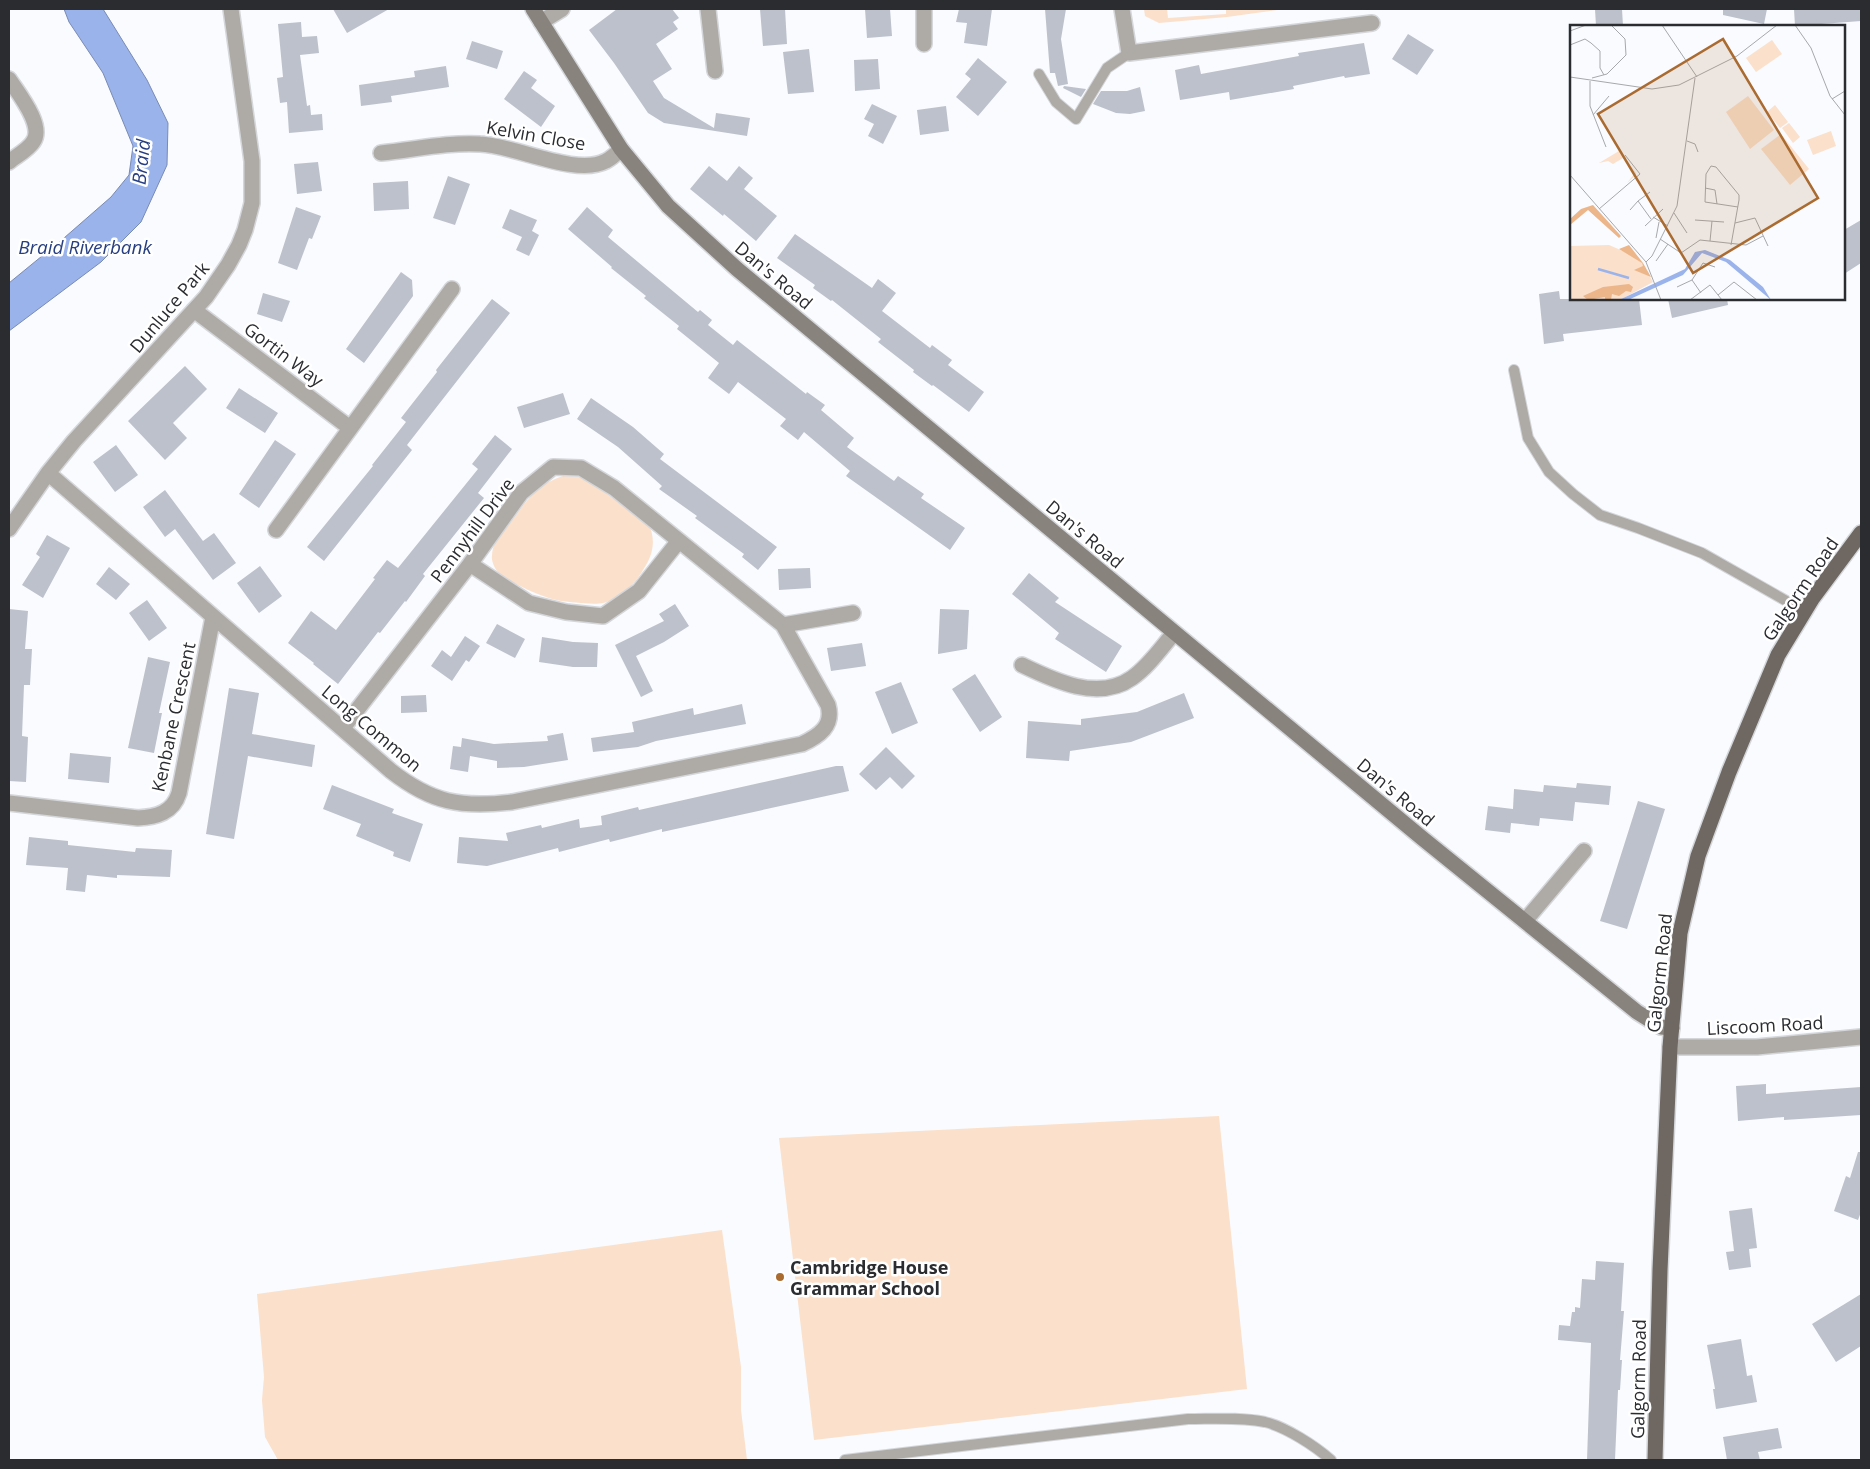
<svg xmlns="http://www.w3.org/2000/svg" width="1870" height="1469" viewBox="0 0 1870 1469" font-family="'Open Sans',sans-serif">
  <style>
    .green { fill: #fbe0cb }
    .water { fill: #9bb3eb; stroke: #798ab3 }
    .building { fill: #bdc1cb }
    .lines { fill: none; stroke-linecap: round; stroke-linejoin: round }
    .lane-casing { stroke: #d4d6da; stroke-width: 12 }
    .street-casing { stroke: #d4d6da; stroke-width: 18 }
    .secondary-casing { stroke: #d4d6da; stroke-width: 18 }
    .primary-casing { stroke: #d4d6da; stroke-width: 18 }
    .lane { stroke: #aeaaa6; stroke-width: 10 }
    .street { stroke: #aeaaa6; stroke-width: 15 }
    .secondary { stroke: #89837e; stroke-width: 15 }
    .primary { stroke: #6e6762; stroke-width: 15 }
    .poi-dot { fill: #aa6b31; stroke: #fff; stroke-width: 2 }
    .labels { text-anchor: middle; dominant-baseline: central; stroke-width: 5; stroke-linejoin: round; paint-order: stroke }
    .street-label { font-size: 18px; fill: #2b2c30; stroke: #fff }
    .poi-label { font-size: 18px; font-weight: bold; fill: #2b2c30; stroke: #fff; text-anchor: start }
    .water-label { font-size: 19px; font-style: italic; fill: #273f81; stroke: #fff }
    .inset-river { fill: none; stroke: #9bb3eb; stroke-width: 2.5 }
    .inset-road { fill: none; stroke: #a7a8ac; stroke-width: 1 }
    .view { fill: #aa6b31; fill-opacity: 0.15; stroke: #aa6b31; stroke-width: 2.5 }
    .inset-edge { fill: none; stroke: #2b2c30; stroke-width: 2.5 }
  </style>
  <rect width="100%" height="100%" fill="#f9fbff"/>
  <!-- green -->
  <path class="green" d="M1144 9H1167L1168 18 1226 14V9H1254L1255 10 1285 9 1227 17 1159 23 1145 16Z
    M563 476 578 477 590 481 650 527C656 543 652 557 643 570 635 584 620 600 603 603 593 605 571 602 561 601 543 598 513 584 499 573 495 570 491 560 492 556 492 543 500 536 508 526 526 503 533 486 563 476Z
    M1219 1116 1247 1389 814 1440 779 1138Z
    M722 1230 741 1367V1410L747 1460H278L265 1437 262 1400 264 1377 257 1294Z"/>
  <!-- water -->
  <path class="water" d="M64 9H103L147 80 168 123 167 165 141 222 101 262 9 331V283L64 238 111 197 129 175 133 146 103 73 69 22Z"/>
  <!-- building -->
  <path class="building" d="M333 9H389L347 33Z
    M617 9H672L679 18 673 22 678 29 656 44 672 69 653 81 664 98 714 128 716 113 750 118 747 136 664 123 648 113 614 63 589 30Z
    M760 9H785L787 44 763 46Z
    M865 9H890L892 36 867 38Z
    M959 9H992L987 46 964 43 967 23 956 22Z
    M1045 9H1066L1061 39 1068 84 1058 86 1055 73H1050Z
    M1595 9H1622L1623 26H1596Z
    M1723 9H1767L1764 24 1723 15Z
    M1794 9H1861V21L1795 26Z
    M301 22 302 37 317 36 319 53 300 55 307 106 310 105 311 115 322 114 323 130 289 133 287 102 280 103 277 78 283 77 278 24Z
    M1408 34 1434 50 1417 75 1392 59Z
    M472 41 503 51 497 69 466 59Z
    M1364 43 1370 74 1345 78 1344 76 1293 86 1294 89 1230 100 1229 92 1180 100 1175 70 1199 65 1201 74 1299 56 1298 53Z
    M809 49 814 92 788 94 783 52Z
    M978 58 1007 82 978 116 956 97 971 79 965 74Z
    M878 59 880 89 855 91 854 60Z
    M446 66 449 87 391 96 392 102 361 106 359 85 415 77 414 71Z
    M524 71 537 80 531 88 555 106 541 127 504 99Z
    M1064 86 1086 89 1081 97 1063 88Z
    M1140 87 1145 111 1130 114 1116 113 1093 104 1101 91H1127Z
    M872 104 897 116 883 144 868 136 874 124 864 119Z
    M946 106 949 131 920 135 917 110Z
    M318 162 322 191 297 194 294 164Z
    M709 166 727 181 739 166 753 178 744 189 777 216 756 241 724 214 723 216 690 189Z
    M448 176 470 184 455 225 433 218Z
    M408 181 409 209 374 211 373 183Z
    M296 207 321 216 312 239 309 238 297 270 278 263Z
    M587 207 613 230 608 237 698 312 700 310 712 320 708 325 733 345 737 340 806 394 807 392 825 405 821 410 854 438 847 447 894 481 898 476 924 494 921 498 965 528 950 550 846 476 850 471 804 432 798 440 780 426 786 419 738 382 729 394 708 378 719 363 677 329 679 326 644 298 646 296 611 268 612 267 568 229Z
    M510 209 537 220 532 231 539 235 529 256 516 250 522 237 502 228Z
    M1861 220V263L1844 274V230Z
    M795 234 872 288 878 279 896 293 882 311 930 348 932 345 952 360 948 365 984 392 969 412 933 385 932 386 913 372 914 370 878 342 881 339 832 300 831 301 813 288 815 285 777 258Z
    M401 272 412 280 413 296 364 363 346 349Z
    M1559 291 1560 299H1639L1642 325 1563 334 1564 341 1544 344 1539 294Z
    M263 293 290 301 282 322 257 314Z
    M492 299 510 313 407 445 412 450 324 561 307 547 373 466 372 465 406 422 401 418 437 372 436 370Z
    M1668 299H1727L1728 305 1672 318Z
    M185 366 207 389 173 423 187 438 165 460 128 421Z
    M239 388 278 413 265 433 226 408Z
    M563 393 570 414 524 428 517 407Z
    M591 398 633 427 664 454 660 459 777 547 758 570 742 557 744 554 695 518 697 516 659 489 662 486 618 447 577 419Z
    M495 435 512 449 478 493 484 498 423 574 425 576 406 602 405 601 380 633 378 632 338 684 313 664 314 663 288 643 311 611 336 630 375 579 373 578 387 560 398 568 478 469 472 464Z
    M275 440 296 454 259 508 239 494Z
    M116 445 138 475 115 492 93 462Z
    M165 490 203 541 214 533 236 563 213 580 175 529 165 537 143 507Z
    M47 535 70 548 43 598 22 585 40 557 36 554Z
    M260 566 282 596 259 613 237 583Z
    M109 567 130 584 116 600 96 584Z
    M810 568 811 588 779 590 778 569Z
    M1029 573 1059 598 1055 602 1122 646 1106 672 1055 639 1059 633 1012 594Z
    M147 600 167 628 149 641 129 613Z
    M675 604 689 626 664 642 636 656 653 691 641 697 615 645 664 621 659 614Z
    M9 609 28 611 25 649H32L30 685H24L22 736 28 737 26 782 9 781Z
    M940 609 969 610 967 649 938 654Z
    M497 624 525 639 515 658 486 643Z
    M465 636 480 646 469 662 466 660 452 681 431 666 442 650 451 657Z
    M542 637 573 642 598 643 597 667H573L539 662Z
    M862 643 866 666 831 671 827 648Z
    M148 657 170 662 159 713H162L154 753 128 748Z
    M975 674 1002 717 980 732 952 689Z
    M901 682 918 723 892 734 875 692Z
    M229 688 259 693 252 734 315 745 312 767 248 756 234 839 206 834Z
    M1184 693 1194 718 1131 742 1070 751 1069 761 1026 758 1028 721 1081 725V719L1137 712Z
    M426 695 427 712 401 713V696Z
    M742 704 746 724 656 741 638 747 593 752 591 738 634 732 632 722 693 708 694 715Z
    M563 733 568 760 524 767 497 768V761L470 756 468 772 450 769 453 746 461 747 462 738 494 744 548 741 547 736Z
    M886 747 915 776 902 789 890 777 876 790 859 774Z
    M70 753 111 757 109 783 68 779Z
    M836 766H843L849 791 662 832V829L610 842 609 839 559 852 558 848 487 866 457 863 459 837 508 841 506 833 541 825 542 828 579 819 580 828 602 825 601 816 638 807 639 810Z
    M1577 783 1611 786 1609 805 1575 802 1573 821 1540 818 1539 826 1511 823 1510 833 1485 830 1488 806 1513 809 1514 789 1543 792 1544 785 1576 788Z
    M332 785 394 809 392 813 423 824 410 862 393 856 394 852 356 836 361 824 323 809Z
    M1638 801 1665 809 1627 929 1600 921Z
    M29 837 68 841V845L135 852 136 848 172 850 170 877 117 875V878L87 875 85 892 66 890 68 868 26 865Z
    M1766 1084V1094L1861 1087V1115L1784 1120V1117L1738 1121 1736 1086Z
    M1858 1152H1861V1212L1858 1220 1834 1211 1846 1176 1850 1178Z
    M1752 1208 1757 1248 1749 1249 1751 1267 1729 1270 1726 1252 1734 1251 1729 1211Z
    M1596 1261 1624 1263 1621 1311H1624L1620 1360H1622L1620 1390H1618L1615 1460H1587L1591 1343 1558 1340 1559 1325 1570 1326 1572 1312H1575V1307L1580 1308 1582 1279 1595 1280Z
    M1861 1294V1346L1836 1362 1812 1324Z
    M1741 1339 1747 1376 1752 1375 1757 1402 1716 1409 1713 1389H1715L1707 1345Z
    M1778 1428 1782 1448 1758 1452 1760 1460H1727L1723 1437Z"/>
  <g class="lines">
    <defs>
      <path id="lane" d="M1039 74 1056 102 1076 119 1107 68 1129 53
        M1514 370 1528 438 1549 472 1573 494 1600 515 1638 528 1702 553 1804 611
        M845 1460 1188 1419C1213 1419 1240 1417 1265 1422 1286 1427 1315 1446 1331 1460"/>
      <path id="street" d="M708 9 715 71
        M924 9V44
        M1122 9 1129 53 1372 23
        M541 22 562 9
        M9 79C18 93 45 126 33 142 28 150 16 156 9 162
        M381 153C413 150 447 142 480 144 514 145 576 177 606 161 612 158 617 153 621 149
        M194 310 350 428
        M48 473 391 771C432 803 461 808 512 802L802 744C819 736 834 726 828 705L783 625 614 488 581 468 553 467 521 493 470 564 343 728
        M9 529 48 473 74 441 206 297 228 265 239 245 245 230 252 203V161L231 9
        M276 530 452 289
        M470 564 529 603 566 612 603 616 639 591 678 542
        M783 625 853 613
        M1022 665C1053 680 1098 702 1132 678 1149 666 1161 648 1174 633
        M9 803 138 818C156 817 173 813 179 793L213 617
        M1525 921 1584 851
        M1670 1047H1757L1861 1037"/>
      <path id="secondary" d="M533 9 621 149 668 206 737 269 1422 838 1637 1012 1661 1027 1672 1028"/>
      <path id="primary" d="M1655 1460 1660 1270 1670 1047 1680 933 1698 856 1729 772 1778 655 1812 599 1861 533"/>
    </defs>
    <!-- lane casing -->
    <use href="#lane" class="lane-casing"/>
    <!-- street casing -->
    <use href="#street" class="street-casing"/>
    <!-- secondary casing -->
    <use href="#secondary" class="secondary-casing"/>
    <!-- primary casing -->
    <use href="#primary" class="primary-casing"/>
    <!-- lane -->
    <use href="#lane" class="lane"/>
    <!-- street -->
    <use href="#street" class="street"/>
    <!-- secondary -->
    <use href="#secondary" class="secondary"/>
    <!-- primary -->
    <use href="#primary" class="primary"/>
  </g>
  <!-- markers -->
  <circle class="poi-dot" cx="780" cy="1277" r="5"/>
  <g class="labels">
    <!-- street labels -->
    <g class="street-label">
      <text transform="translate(536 135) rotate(10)">Kelvin Close</text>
      <text transform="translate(774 275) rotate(40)">Dan's Road</text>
      <text transform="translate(169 307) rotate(-50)">Dunluce Park</text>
      <text transform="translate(284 354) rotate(37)">Gortin Way</text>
      <text transform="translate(472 530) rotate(-53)">Pennyhill Drive</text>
      <text transform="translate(1085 534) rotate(40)">Dan's Road</text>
      <text transform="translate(1800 589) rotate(-56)">Galgorm Road</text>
      <text transform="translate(173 717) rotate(-78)">Kenbane Crescent</text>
      <text transform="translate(372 728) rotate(40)">Long Common</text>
      <text transform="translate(1396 792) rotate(40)">Dan's Road</text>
      <text transform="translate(1659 973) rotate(-84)">Galgorm Road</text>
      <text transform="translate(1765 1025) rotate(-3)">Liscoom Road</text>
      <text transform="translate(1638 1379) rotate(-89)">Galgorm Road</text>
    </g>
    <!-- poi labels -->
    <g class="poi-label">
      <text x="790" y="1267">Cambridge House<tspan x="790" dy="21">Grammar School</tspan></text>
    </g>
    <!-- water labels -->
    <g class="water-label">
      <text transform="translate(141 162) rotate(-84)">Braid</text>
      <text x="85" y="247">Braid Riverbank</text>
    </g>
  </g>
  <!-- overview -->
  <g transform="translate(1570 25)">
    <rect width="275" height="275" fill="#f9fbff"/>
    <path d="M202 15 212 29 186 47 176 33ZM178 71 204 105 180 124 156 87ZM205 80 218 97 210 103 197 87ZM219 98 230 112 223 118 212 103ZM261 106 266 121 243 130 237 115ZM211 109 239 144 220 160 191 124ZM49 126 66 148V150L57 158 65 148 53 133 43 139 38 136 29 138ZM39 220 69 233 83 257 50 275H0V221Z" fill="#fbe0cb"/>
    <path d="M23 180 51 211 49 213 18 185 0 200V194L11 184ZM59 220 73 238 81 252 64 245 73 241 72 238 49 224ZM59 259 63 262 61 267 56 266 49 271 42 269 41 275H35V272L18 275 13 271 33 262Z" fill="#ecb68a"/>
    <path d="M135 225 160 235 193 262 201 275 156 237 132 228 113 250 58 275H49L115 244 125 227Z" fill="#9bb3eb"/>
    <path class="inset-river" d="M28 244 59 253"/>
    <path class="inset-road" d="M92 0 127 52M225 0 241 23 260 71 275 90M0 6 16 0M0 20 15 14 21 18 30 26V43L34 50M0 52 82 64 109 60 167 31 207 0M22 53 37 49 56 30 55 14 41 0M20 56V81L36 122M262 74 275 66M23 90 39 71M117 116 125 119 128 127M0 150 76 237 91 275M135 163 145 165 147 179M68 176 80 167M29 184 70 149 55 130M60 185 68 176 81 194M104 188 117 208M83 192 98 201M125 195 154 197M165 198 185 193 198 221M75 201 93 184M86 213 89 197M90 214 111 228 130 215 176 220 193 211M140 216 142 196M161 220 169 175V170L146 142 141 141 136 149 135 177 168 182M86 236 98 219M76 237 82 231 107 181 125 53M122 255 131 268M107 262 122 255 133 238 145 242M148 270 164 257 187 275M120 275 140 260 152 275"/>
    <path class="view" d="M153 14 248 173 123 248 28 89Z"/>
    <rect width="275" height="275" class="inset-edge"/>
  </g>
  <!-- border -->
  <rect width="1870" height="1469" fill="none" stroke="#2b2c30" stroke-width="20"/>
</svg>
